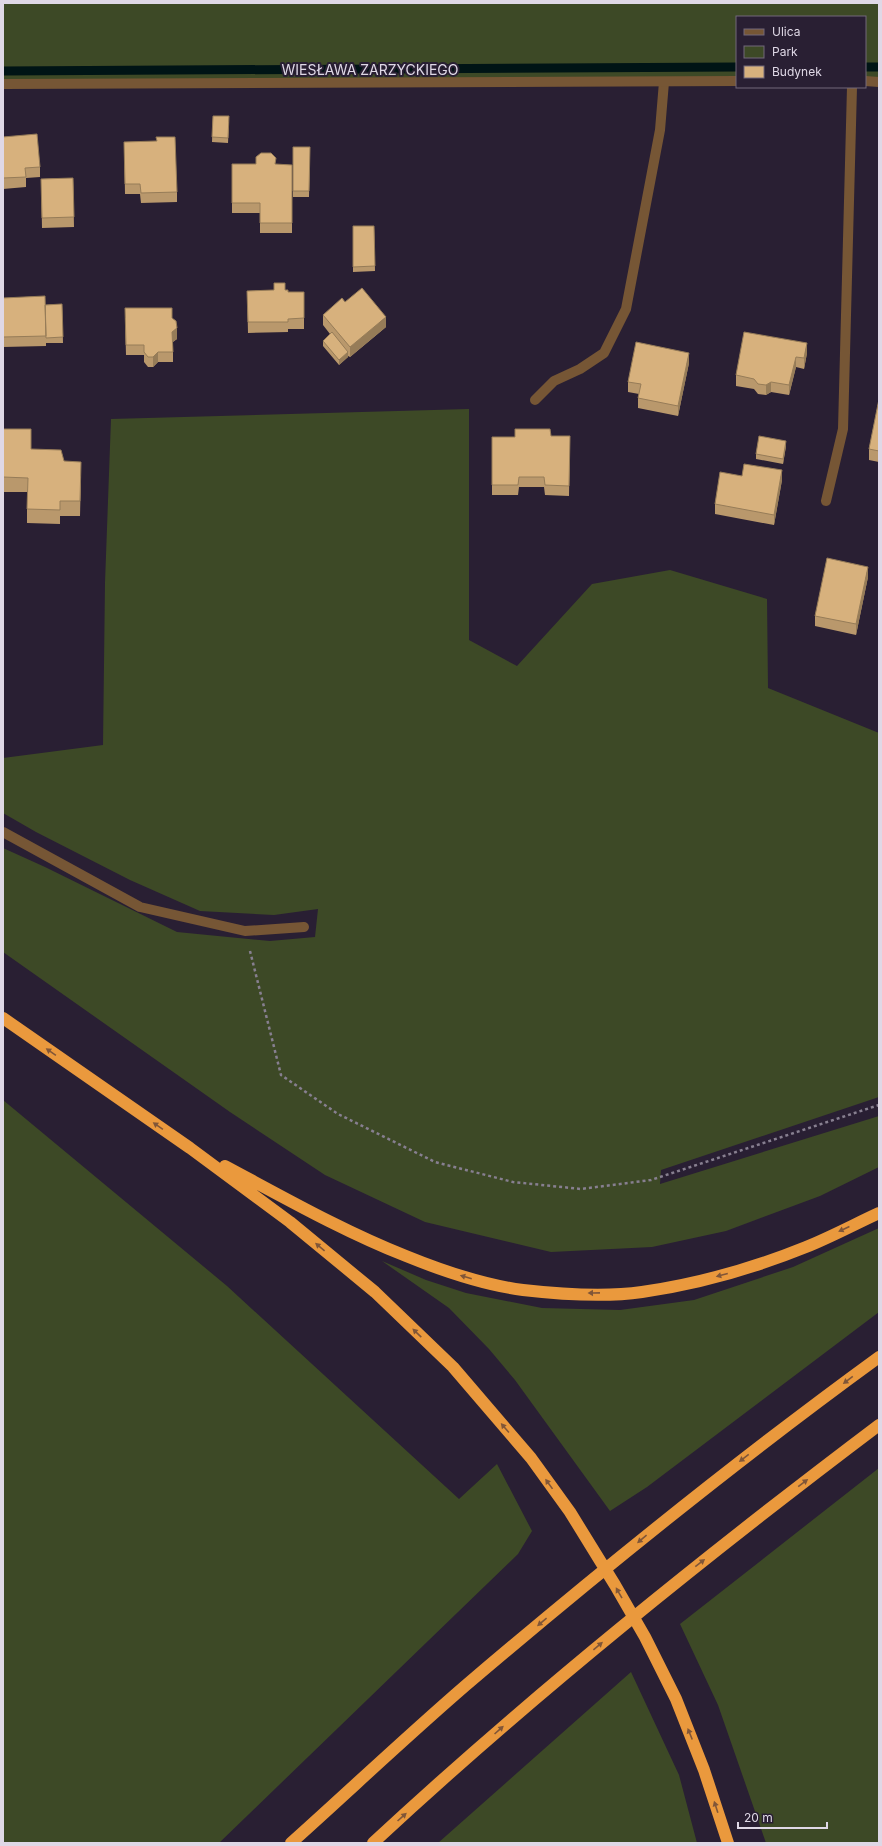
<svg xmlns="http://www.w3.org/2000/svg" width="882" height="1846" viewBox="0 0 882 1846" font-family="Inter,sans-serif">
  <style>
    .green { fill: #3d4926 }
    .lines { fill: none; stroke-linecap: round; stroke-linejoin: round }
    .stream { stroke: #001415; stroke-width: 9 }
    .path { stroke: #877f90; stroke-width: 2.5; stroke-dasharray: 3 3; stroke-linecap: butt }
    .lane { stroke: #765635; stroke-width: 10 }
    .street { stroke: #765635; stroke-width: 10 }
    .highway { stroke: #ea993d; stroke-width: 12 }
    .wall { fill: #b9986c }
    .shaded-wall { fill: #967c58 }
    .building { fill: #d7b17d; stroke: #967c58 }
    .oneway { fill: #805638 }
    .labels { text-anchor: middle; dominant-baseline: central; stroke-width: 4; stroke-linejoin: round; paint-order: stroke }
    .street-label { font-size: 14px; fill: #dfd8e6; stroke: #291f33 }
  </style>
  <rect width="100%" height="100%" fill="#291f33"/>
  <!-- green -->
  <path class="green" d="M3 3H879V82L865 81V17H737V81L3 84Z
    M469 409V640L517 666 592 584 670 570 767 599 768 688 879 733V1097L661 1170 660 1184 879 1116V1167L820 1196 726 1231 652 1247 551 1252 425 1222 325 1175 230 1112 3 952V848L45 867 177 932 270 941 315 937 318 909 274 915 200 911 130 880 36 832 3 813V758L103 745 105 583 111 419Z
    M3 1100 227 1286 459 1499 497 1464 532 1531 518 1554 219 1843H3Z
    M879 1228V1312L647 1487 610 1511 515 1380 489 1349 449 1308 382 1261 426 1280 466 1293 542 1308 620 1310 694 1300 793 1267Z
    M879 1468V1843H766L718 1705 680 1624Z
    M631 1672 679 1775 697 1843H438Z"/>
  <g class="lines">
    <!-- stream -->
    <path class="stream" d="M865 67H879
      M3 71 737 67"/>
    <!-- path -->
    <path class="path" d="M250 951 281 1075 338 1114 435 1162 513 1182 581 1189 651 1180 879 1105"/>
    <!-- lane -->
    <path class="lane" d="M535 400 554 381 580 369 604 353 626 309 660 130 664 82
      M826 501 843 429 852 87
      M3 832 140 907 245 931 304 927"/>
    <!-- street -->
    <path class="street" d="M865 81 879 82
      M3 84 737 81"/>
    <!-- highway -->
    <path class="highway" d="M3 1018 190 1148 290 1222 375 1292 453 1367 531 1458 570 1512 615 1585 645 1637 676 1699 704 1770 728 1843
      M225 1166C285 1198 343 1231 406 1256 443 1271 484 1285 523 1290 558 1294 608 1297 642 1292 698 1284 754 1268 806 1247 831 1237 855 1224 879 1213
      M291 1843C349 1791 406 1737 465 1686 599 1572 736 1461 879 1357
      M373 1843C533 1694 704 1557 879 1425"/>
  </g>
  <!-- wall -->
  <path class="wall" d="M213 116 229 122 228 143 212 142Z
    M3 137 40 167V177L26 178V187L3 189Z
    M124 142 177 192V202L141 203 140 194H125Z
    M293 147H310L309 197H293Z
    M232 164 292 165V233H260V213H232Z
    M73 178 74 227 42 228 41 179Z
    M353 226H374L375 271 353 272Z
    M274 290H285L288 292H304V329H288V332L248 333 247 291Z
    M3 298 45 305 62 304 63 343H46V346L3 347Z
    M345 302 386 327 350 357 348 356V357L339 365 323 346V341L330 334 323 325V315Z
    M125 318H172L177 339 173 342V362H158L153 367H148L144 362V355H126Z
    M807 353 804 369 796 367 789 395 771 392 766 395 758 394 754 389 736 386V375Z
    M689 363 678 416 638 408V398L639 394 628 392V382Z
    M879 399V462L869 460V449Z
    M3 429 31 449 64 461 81 477 80 516H60V524L27 523V492H3Z
    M551 436H570L569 496 545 495 544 487H519L518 495H492V437H515Z
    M786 446 783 464 756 459V454Z
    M742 476 782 480 774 525 715 514V504Z
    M868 577 856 635 815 626V616Z"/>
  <!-- shaded-wall -->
  <path class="shaded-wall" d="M386 317V327L350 357V347Z
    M177 328V339L172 342V332Z
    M807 343V353L804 369V358Z
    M158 352V362L153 367V357Z
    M348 352V357L339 365V360Z
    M689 353V363L678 416V406Z
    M796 357V367L789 395V385Z
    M771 382V392L766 395V385Z
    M786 441V446L783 464V459Z
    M782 470V480L774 525V515Z
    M868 567V577L856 635V624Z"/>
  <!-- building -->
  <path class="building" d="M213 116H229L228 138 212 137Z
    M37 134 40 167 25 168 26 177 3 178V137Z
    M156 137H175L177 192 141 193 140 184H125L124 142 157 141Z
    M293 147H310L309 191H293Z
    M261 153H271L276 158 275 164 292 165V223H260V203H232V164H256V157Z
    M73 178 74 217 42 218 41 179Z
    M353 226H374L375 266 353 267Z
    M274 283H285V290H288V292H304V318L288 319V322H248L247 291 274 290Z
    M362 288 386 317 350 347 323 315 342 298 345 302Z
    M45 296 46 336 3 337V298Z
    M62 304 63 337 46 338 45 305Z
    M125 308H172V318L176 321 177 328 172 332 173 352H158L153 357H148L144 352V345H126Z
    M332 332 348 352 339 360 323 341Z
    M744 332 807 343 804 358 796 357 789 385 771 382 766 385 758 384 754 379 736 375Z
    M636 342 689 353 678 406 638 398 641 384 628 382Z
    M879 399V451L869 449Z
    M3 429H31V449L61 450 64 461 81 462 80 501H60V510L27 509 28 478 3 477Z
    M515 429H550L551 436H570L569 486 545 485 544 477H519L518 485H492V437H515Z
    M759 436 786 441 783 459 756 454Z
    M744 464 782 470 774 515 715 504 720 472 742 476Z
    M827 558 868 567 856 624 815 616Z"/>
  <!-- one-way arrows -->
  <defs><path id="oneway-solid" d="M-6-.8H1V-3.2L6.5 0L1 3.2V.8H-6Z"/></defs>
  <g class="oneway">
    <use href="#oneway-solid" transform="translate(51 1052) rotate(-145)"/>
    <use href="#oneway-solid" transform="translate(158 1126) rotate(-145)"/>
    <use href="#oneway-solid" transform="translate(844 1229) rotate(155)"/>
    <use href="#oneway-solid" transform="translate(320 1247) rotate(-140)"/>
    <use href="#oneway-solid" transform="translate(722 1275) rotate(165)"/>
    <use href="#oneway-solid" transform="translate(466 1277) rotate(-164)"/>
    <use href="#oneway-solid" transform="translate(594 1293) rotate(179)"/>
    <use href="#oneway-solid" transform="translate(417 1333) rotate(-136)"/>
    <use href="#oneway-solid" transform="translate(848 1380) rotate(143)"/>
    <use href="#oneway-solid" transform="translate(505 1428) rotate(-131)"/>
    <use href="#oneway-solid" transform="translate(744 1458) rotate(142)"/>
    <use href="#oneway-solid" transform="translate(803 1483) rotate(-37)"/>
    <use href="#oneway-solid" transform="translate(549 1484) rotate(-126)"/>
    <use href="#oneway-solid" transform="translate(642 1539) rotate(140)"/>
    <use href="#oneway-solid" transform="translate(700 1563) rotate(-38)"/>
    <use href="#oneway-solid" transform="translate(619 1593) rotate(-120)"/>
    <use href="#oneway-solid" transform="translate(542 1622) rotate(140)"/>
    <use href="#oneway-solid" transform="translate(598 1646) rotate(-40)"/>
    <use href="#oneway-solid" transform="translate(499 1730) rotate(-42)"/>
    <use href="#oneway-solid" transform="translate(690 1734) rotate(-112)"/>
    <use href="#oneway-solid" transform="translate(716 1807) rotate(-108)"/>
    <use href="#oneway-solid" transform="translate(402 1817) rotate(-42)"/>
  </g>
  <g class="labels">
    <!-- street labels -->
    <g class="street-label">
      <text x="370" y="69">WIESŁAWA ZARZYCKIEGO</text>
    </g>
  </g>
  <!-- border -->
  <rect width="882" height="1846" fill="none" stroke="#dfd8e6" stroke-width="8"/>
  <!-- legend -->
  <rect x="736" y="16" width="130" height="72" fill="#291f33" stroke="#72697b"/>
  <rect x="744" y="29" width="20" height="6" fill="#765635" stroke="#72697b"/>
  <text x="772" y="36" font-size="12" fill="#dfd8e6">Ulica</text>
  <rect x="744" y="46" width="20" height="12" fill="#3d4926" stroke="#72697b"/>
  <text x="772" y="56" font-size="12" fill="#dfd8e6">Park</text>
  <rect x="744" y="66" width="20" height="12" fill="#d7b17d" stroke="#72697b"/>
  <text x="772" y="76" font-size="12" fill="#dfd8e6">Budynek</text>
  <!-- scale -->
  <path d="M738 1822v6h89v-6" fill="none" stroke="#dfd8e6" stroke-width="2"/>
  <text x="744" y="1822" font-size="12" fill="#dfd8e6" stroke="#291f33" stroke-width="3" paint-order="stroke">20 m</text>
</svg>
